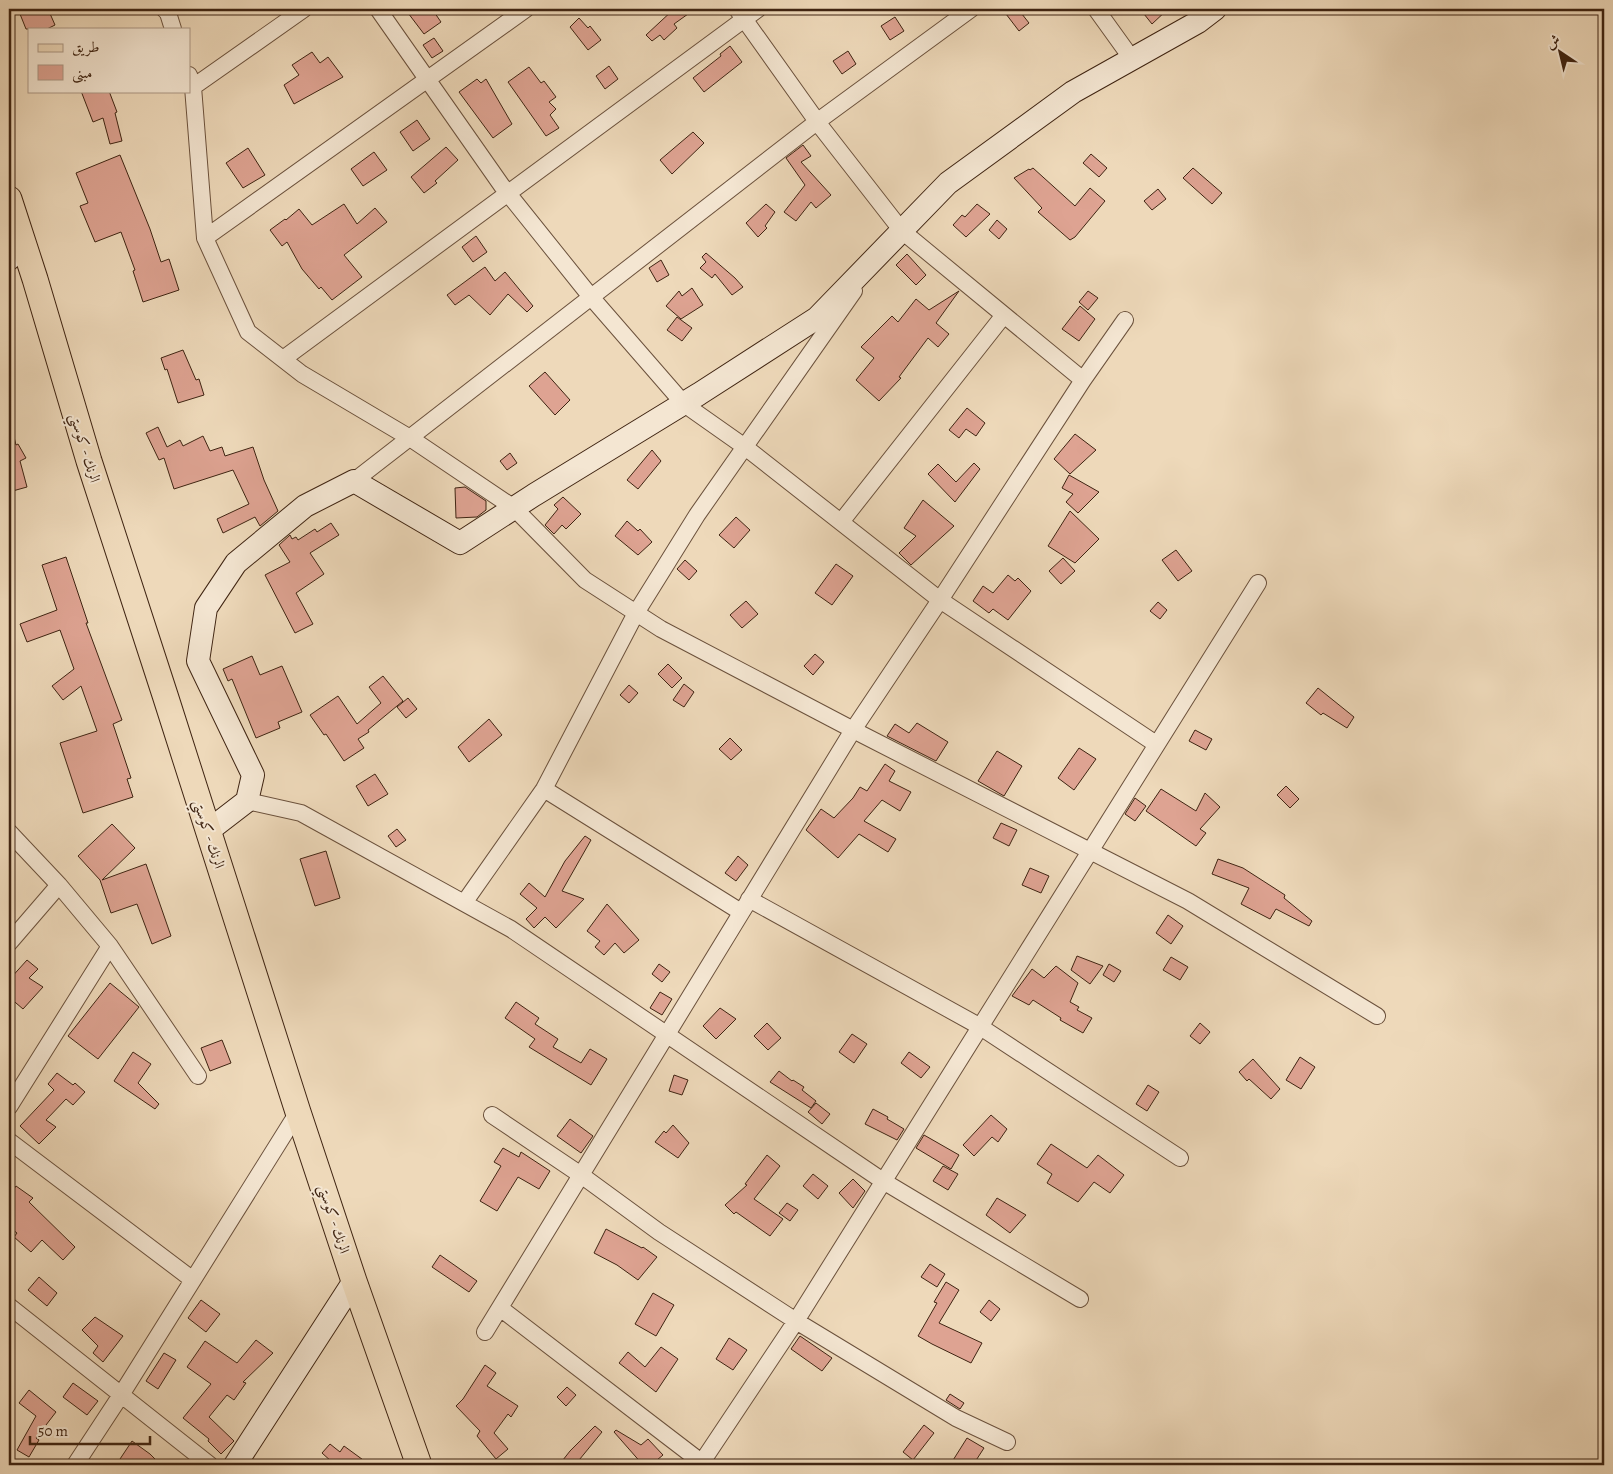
<svg xmlns="http://www.w3.org/2000/svg" width="1613" height="1474" viewBox="0 0 1613 1474" font-family="Alegreya,Amiri,serif">
  <style>
    .building { fill: #dea392; stroke: #3f2412 }
    .lines { fill: none; stroke-linecap: round; stroke-linejoin: round }
    .street-casing { stroke: #6b513c; stroke-width: 18 }
    .secondary-casing { stroke: #3f2412; stroke-width: 24 }
    .primary-casing { stroke: #3f2412; stroke-width: 27 }
    .street { stroke: #f4e6d2; stroke-width: 16 }
    .secondary { stroke: #f4e6d2; stroke-width: 22 }
    .primary { stroke: #eed9ba; stroke-width: 25 }
    .labels { text-anchor: middle; dominant-baseline: central; stroke-width: 4; stroke-linejoin: round; paint-order: stroke }
    .street-label { font-size: 15px; fill: #3f2412; stroke: #f4e6d2 }
  </style>
  <rect width="100%" height="100%" fill="#eed9ba"/>
  <filter id="stains"><feTurbulence type="fractalNoise" baseFrequency=".004" numOctaves="4"/><feColorMatrix values="0 0 0 0 .2 0 0 0 0 .09 0 0 0 0 .02 0 0 0 .5 -.17"/></filter>
  <radialGradient id="worn" r=".72"><stop offset=".6" stop-color="#630" stop-opacity="0"/><stop offset="1" stop-color="#630" stop-opacity=".3"/></radialGradient>
  <!-- building -->
  <path class="building" d="M18 9H48L55 25 47 29H26Z
    M405 9H432L441 22 424 34Z
    M674 9H695L674 24 677 28 664 40 660 35 652 41 646 35Z
    M1012 9H1018L1029 23 1019 31 1006 14Z
    M1140 9H1168L1152 24Z
    M895 17 904 31 890 40 881 26Z
    M579 18 588 28 590 26 601 40 588 50 570 27Z
    M434 38 443 51 432 58 423 45Z
    M730 46 742 62 704 92 693 78 721 56 720 54Z
    M848 51 856 64 842 74 833 61Z
    M312 52 320 63 328 57 343 77 294 104 284 85 299 75 292 65Z
    M609 66 618 79 605 89 596 76Z
    M529 67 541 83 544 81 556 97 549 102 556 109 550 115 559 128 546 136 508 82Z
    M477 79 481 83 486 79 512 124 493 138 459 92Z
    M81 91H109L117 112 115 113 122 141 110 144 103 118 93 122Z
    M417 120 430 139 413 151 400 132Z
    M693 132 704 143 672 174 660 160Z
    M803 145 811 156 801 162 831 195 816 208 811 202 796 221 784 212 805 185 786 158Z
    M446 147 458 160 435 181 437 183 424 193 411 177Z
    M248 148 265 175 243 188 226 163Z
    M374 152 387 170 363 186 351 169Z
    M1091 154 1107 168 1099 177 1083 163Z
    M120 155 150 229 161 262 169 259 179 290 143 302 133 271 135 270 121 232 95 242 80 206 88 203 76 173Z
    M1033 168 1075 206 1090 188 1105 201 1075 237 1070 240 1038 212 1042 208 1014 178 1029 169 1030 170Z
    M1193 168 1222 193 1212 204 1183 178Z
    M1158 189 1166 199 1152 210 1144 201Z
    M344 204 357 224 375 208 387 222 344 255 362 277 332 300 321 287 319 289 302 269 287 242 282 246 270 230 285 219 286 220 299 209 312 225Z
    M766 204 775 212 765 226 767 228 758 237 746 223Z
    M977 204 990 214 966 237 953 225 962 215 965 217Z
    M997 220 1007 229 999 239 989 230Z
    M476 236 487 252 473 262 462 247Z
    M706 253 735 278 743 287 732 295 715 274 712 278 700 268 706 262 702 257Z
    M907 254 926 275 916 285 896 265Z
    M661 260 669 275 657 282 649 268Z
    M485 267 495 281 505 272 533 306 527 312 508 294 490 315 469 295 455 305 447 295Z
    M692 288 703 305 681 319 666 306 679 291 682 296Z
    M959 291 936 323 949 334 938 347 928 338 899 377 901 378 879 401 856 380 874 358 861 347 892 316 898 322 916 299 929 310Z
    M1088 291 1098 298 1088 310 1079 302Z
    M1080 306 1095 319 1079 341 1062 329Z
    M677 317 692 328 682 341 667 330Z
    M183 350 196 380 199 379 204 395 178 403 167 369 165 370 161 358Z
    M545 372 570 400 555 415 529 386Z
    M967 408 985 423 976 436 966 429 959 438 949 430Z
    M158 427 167 447 180 440 183 446 203 436 210 451 222 447 225 456 253 447 264 480 278 511 260 526 255 517 223 533 217 519 249 504 233 470 174 489 164 458 159 460 146 433Z
    M13 433 16 445 18 444 26 458 20 461 27 487 9 492V434Z
    M1075 434 1096 450 1070 474 1054 459Z
    M652 450 661 461 638 489 627 480Z
    M510 453 517 463 507 470 500 461Z
    M974 463 980 469 955 502 928 474 938 464 956 482Z
    M1069 475 1099 492 1078 513 1066 502 1073 494 1062 488Z
    M465 487 486 501V510L477 517 456 518 455 488Z
    M563 497 581 514 566 529 562 525 554 534 545 525 558 509 554 505Z
    M923 500 954 526 911 565 899 553 916 536 904 528Z
    M1070 511 1099 539 1075 563 1048 546Z
    M736 517 750 530 734 548 719 535Z
    M627 521 638 531 640 529 652 542 638 555 615 536Z
    M331 523 339 535 310 553 324 574 296 593 313 624 295 633 265 575 290 562 279 545 290 535 292 539 296 537 298 540 315 529 317 532Z
    M1176 550 1192 571 1178 581 1162 560Z
    M66 557 88 623H86L122 720 113 724 131 778 127 779 133 797 83 813 60 743 97 731 81 686 63 700 52 686 74 669 60 630 27 642 20 624 57 610 42 565Z
    M1063 558 1075 571 1061 584 1049 571Z
    M685 560 697 571 689 580 677 569Z
    M836 564 853 576 832 605 815 593Z
    M1008 575 1015 581 1018 578 1031 591 1008 620 993 609 989 613 973 601 983 586 993 593Z
    M746 601 758 614 742 628 730 615Z
    M1158 602 1167 610 1160 619 1150 611Z
    M815 654 824 662 813 675 804 666Z
    M252 656 260 675 282 666 302 712 278 722 280 728 256 738 232 679 228 681 223 669Z
    M668 664 682 678 672 688 658 674Z
    M383 676 403 701 368 730 369 732 358 739 364 748 344 761 326 734 324 735 310 715 338 696 357 724 381 703 369 687Z
    M684 684 694 692 684 707 673 700Z
    M629 685 638 693 629 703 620 695Z
    M1318 688 1354 717 1347 728 1323 713 1321 715 1306 703Z
    M408 698 417 709 406 718 397 707Z
    M489 719 502 735 469 762 458 747Z
    M917 723 948 742 936 761 887 736 895 724 909 733Z
    M1195 730 1212 739 1206 750 1189 741Z
    M730 738 742 750 731 760 719 749Z
    M1079 748 1096 759 1074 790 1058 778Z
    M997 751 1022 766 1004 796 978 781Z
    M885 764 895 771 889 781 911 792 900 811 882 800 864 821 896 839 888 852 859 834 838 858 806 830 821 809 834 818 853 798 860 787 867 791Z
    M375 774 388 794 368 806 356 786Z
    M1286 786 1299 799 1290 808 1277 795Z
    M1161 789 1196 811 1205 793 1220 807 1200 829 1206 833 1196 846 1146 811Z
    M1135 798 1146 806 1135 821 1125 814Z
    M1001 823 1017 830 1009 846 993 838Z
    M112 824 135 848 102 880 146 864 171 936 152 944 137 904 111 913 100 880 78 856Z
    M397 829 406 840 396 847 388 836Z
    M585 836 591 840 562 891 584 899 556 928 545 917 534 928 526 919 537 908 520 894 529 883 545 897 565 861Z
    M326 851 340 898 315 906 300 859Z
    M738 856 748 865 736 881 725 873Z
    M1218 859 1243 868 1285 895 1284 898 1312 921 1309 926 1276 909 1270 919 1241 904 1249 888 1212 874Z
    M1030 868 1049 876 1041 893 1022 885Z
    M607 904 639 940 624 953 615 943 604 955 595 947 600 941 587 931Z
    M1168 915 1183 926 1171 944 1156 933Z
    M1077 956 1103 966 1090 984 1071 970Z
    M1171 957 1188 967 1180 980 1163 970Z
    M27 960 38 969 29 978 43 987 23 1009 9 997V980Z
    M659 964 670 972 662 982 652 974Z
    M1109 964 1121 971 1114 982 1103 975Z
    M1056 966 1078 983 1070 1002 1079 1007 1077 1010 1092 1018 1083 1033 1060 1020 1061 1018 1033 1000 1029 1005 1012 996 1032 969 1044 978Z
    M110 983 139 1007 98 1059 68 1036Z
    M660 992 672 999 662 1015 650 1008Z
    M516 1002 539 1018 535 1024 558 1039 553 1047 581 1063 590 1049 607 1059 591 1085 529 1047 535 1039 505 1018Z
    M720 1008 736 1019 716 1039 703 1026Z
    M767 1023 781 1038 768 1050 754 1036Z
    M1200 1023 1210 1032 1200 1044 1190 1036Z
    M852 1034 867 1044 854 1063 839 1052Z
    M222 1040 231 1063 210 1071 201 1048Z
    M133 1052 151 1064 138 1083 159 1104 155 1109 114 1081Z
    M909 1052 930 1067 921 1078 901 1063Z
    M1300 1057 1315 1067 1301 1089 1286 1080Z
    M1253 1059 1280 1089 1271 1099 1249 1079 1247 1081 1239 1072Z
    M779 1071 792 1081 793 1080 804 1087 802 1090 816 1101 811 1108 770 1082Z
    M57 1073 73 1085 75 1083 85 1092 73 1105 66 1099 46 1120 56 1127 39 1144 20 1126 54 1090 48 1084Z
    M674 1075 688 1080 682 1095 669 1091Z
    M1148 1085 1159 1092 1147 1111 1136 1104Z
    M816 1103 830 1114 822 1124 808 1112Z
    M873 1109 888 1117 887 1119 904 1129 897 1140 865 1124Z
    M991 1115 1007 1129 998 1142 992 1137 974 1156 963 1145Z
    M570 1119 593 1136 581 1153 557 1136Z
    M673 1125 689 1143 678 1158 655 1142 664 1131 666 1133Z
    M924 1135 959 1155 951 1169 916 1148Z
    M1051 1144 1087 1168 1098 1155 1124 1175 1110 1193 1094 1182 1078 1202 1047 1183 1052 1174 1037 1164Z
    M503 1148 519 1157 521 1152 550 1171 539 1189 518 1177 497 1211 480 1201 501 1166 494 1162Z
    M767 1155 780 1166 754 1199 783 1219 770 1236 736 1212 734 1214 725 1205 747 1185 745 1184Z
    M943 1166 958 1174 948 1190 933 1181Z
    M813 1174 828 1186 818 1199 803 1186Z
    M853 1179 865 1191 853 1208 839 1193Z
    M16 1186 33 1198 29 1202 75 1247 63 1260 42 1240 31 1252 14 1237 17 1233 9 1227V1196Z
    M997 1198 1026 1215 1010 1233 986 1215Z
    M787 1203 798 1210 790 1221 779 1213Z
    M606 1229 642 1248 643 1247 657 1257 638 1280 617 1265 594 1253Z
    M440 1255 477 1281 469 1292 432 1267Z
    M930 1264 945 1274 937 1287 921 1277Z
    M39 1277 57 1293 47 1306 28 1290Z
    M946 1282 959 1290 939 1323 982 1343 971 1363 932 1344 918 1336 937 1303 934 1302Z
    M653 1293 674 1305 656 1336 635 1324Z
    M201 1300 220 1314 206 1332 188 1318Z
    M989 1300 1000 1309 991 1321 980 1312Z
    M95 1317 123 1336 103 1362 93 1353 98 1346 82 1330Z
    M800 1336 832 1358 822 1371 791 1349Z
    M729 1338 747 1350 733 1370 716 1359Z
    M256 1340 273 1353 243 1382 246 1383 234 1400 227 1395 209 1417 234 1441 221 1454 208 1441 209 1439 183 1418 211 1384 187 1367 205 1341 237 1363Z
    M661 1347 678 1359 656 1392 619 1363 628 1352 645 1367Z
    M164 1353 176 1360 158 1389 146 1381Z
    M485 1365 496 1373 487 1386 518 1406 511 1417 508 1414 494 1433 508 1449 496 1459 477 1436 480 1431 456 1406 463 1399Z
    M73 1383 98 1401 87 1415 63 1397Z
    M567 1387 576 1395 566 1406 557 1397Z
    M29 1390 56 1412 36 1438 39 1440 29 1457 17 1450 36 1416 19 1403Z
    M950 1394 964 1403 960 1409 946 1400Z
    M924 1425 934 1433 913 1460 903 1452Z
    M595 1426 602 1432 575 1465H559L570 1451Z
    M616 1430 641 1445 648 1439 663 1455 651 1465H643L614 1432Z
    M967 1438 984 1448 973 1465H950Z
    M132 1441 150 1454 161 1465H116Z
    M330 1444 340 1452 344 1446 370 1465H330L332 1462 322 1453Z"/>
  <g class="lines">
    <defs>
      <path id="street" d="M164 9 168 13 173 29
        M378 9 502 186 591 297 684 404 745 447 940 600 1156 744
        M737 9 821 127 902 231 1083 380
        M1096 9 1132 59
        M189 75 193 87 205 238 248 332 302 374 410 438 514 508 585 580 661 629 863 735 1188 901 1377 1016
        M193 87 304 9
        M205 238 526 9
        M283 359 758 9
        M354 481 818 121 971 9
        M841 522 1004 315
        M544 789 741 912
        M247 801 301 813 511 929 883 1181 1080 1299
        M9 832 59 885 110 946 198 1076
        M749 899 979 1026 1180 1158
        M464 903 544 789 636 613 697 515 854 291
        M9 943 59 885
        M9 1107 110 946
        M492 1115 581 1175 659 1232 796 1321 956 1418 1007 1442
        M9 1141 193 1280
        M9 1306 210 1465
        M500 1308 705 1465
        M485 1332 853 730 940 600 1083 380 1125 320
        M75 1465 121 1395 298 1112
        M700 1465 796 1321 1258 583"/>
      <path id="secondary" d="M9 259 24 244
        M208 831 247 801 253 775 198 661 206 608 236 563 305 506 354 481 460 543 534 495 699 394 817 318 948 183 1073 92 1198 22 1215 9
        M235 1465 354 1281"/>
      <path id="primary" d="M9 199 35 279 89 461 165 695 298 1112 354 1281 419 1465"/>
    </defs>
    <!-- street casing -->
    <use href="#street" class="street-casing"/>
    <!-- secondary casing -->
    <use href="#secondary" class="secondary-casing"/>
    <!-- primary casing -->
    <use href="#primary" class="primary-casing"/>
    <!-- street -->
    <use href="#street" class="street"/>
    <!-- secondary -->
    <use href="#secondary" class="secondary"/>
    <!-- primary -->
    <use href="#primary" class="primary"/>
  </g>
  <g class="labels">
    <!-- street labels -->
    <g class="street-label">
      <text transform="translate(85 448) rotate(73)">الرنك - كوستي</text>
      <text transform="translate(209 834) rotate(72)">الرنك - كوستي</text>
      <text transform="translate(334 1219) rotate(72)">الرنك - كوستي</text>
    </g>
  </g>
  <!-- margin -->
  <rect width="1613" height="1474" fill="none" stroke="#eed9ba" stroke-width="30"/>
  <rect x="10" y="10" width="1593" height="1454" fill="none" stroke="#3f2412" stroke-width="2.5"/>
  <rect x="15" y="15" width="1583" height="1444" fill="none" stroke="#3f2412"/>
  <!-- legend -->
  <rect x="28" y="28" width="162" height="65" fill="#f4e6d2" stroke="#ac9885"/>
  <rect x="38" y="44" width="25" height="8" fill="#eed9ba" stroke="#ac9885"/>
  <text x="72" y="52" font-size="15" fill="#3f2412">طريق</text>
  <rect x="38" y="65" width="25" height="15" fill="#dea392" stroke="#ac9885"/>
  <text x="72" y="78" font-size="15" fill="#3f2412">مبنى</text>
  <!-- north arrow -->
  <g transform="translate(1560 52) rotate(325)" stroke="#f4e6d2" stroke-width="4" paint-order="stroke">
  <path d="M0-4L9 19L0 12L-9 19Z" fill="#3f2412"/>
  <text y="-8" font-size="14" font-weight="bold" text-anchor="middle" fill="#3f2412">ش</text>
  </g>
  <!-- scale -->
  <path d="M30 1436v8h120v-8" fill="none" stroke="#3f2412" stroke-width="2.5"/>
  <text x="38" y="1436" font-size="15" fill="#3f2412" stroke="#f4e6d2" stroke-width="4" paint-order="stroke">50 m</text>
  <rect width="100%" height="100%" filter="url(#stains)"/>
  <rect width="100%" height="100%" fill="url(#worn)"/>
</svg>
